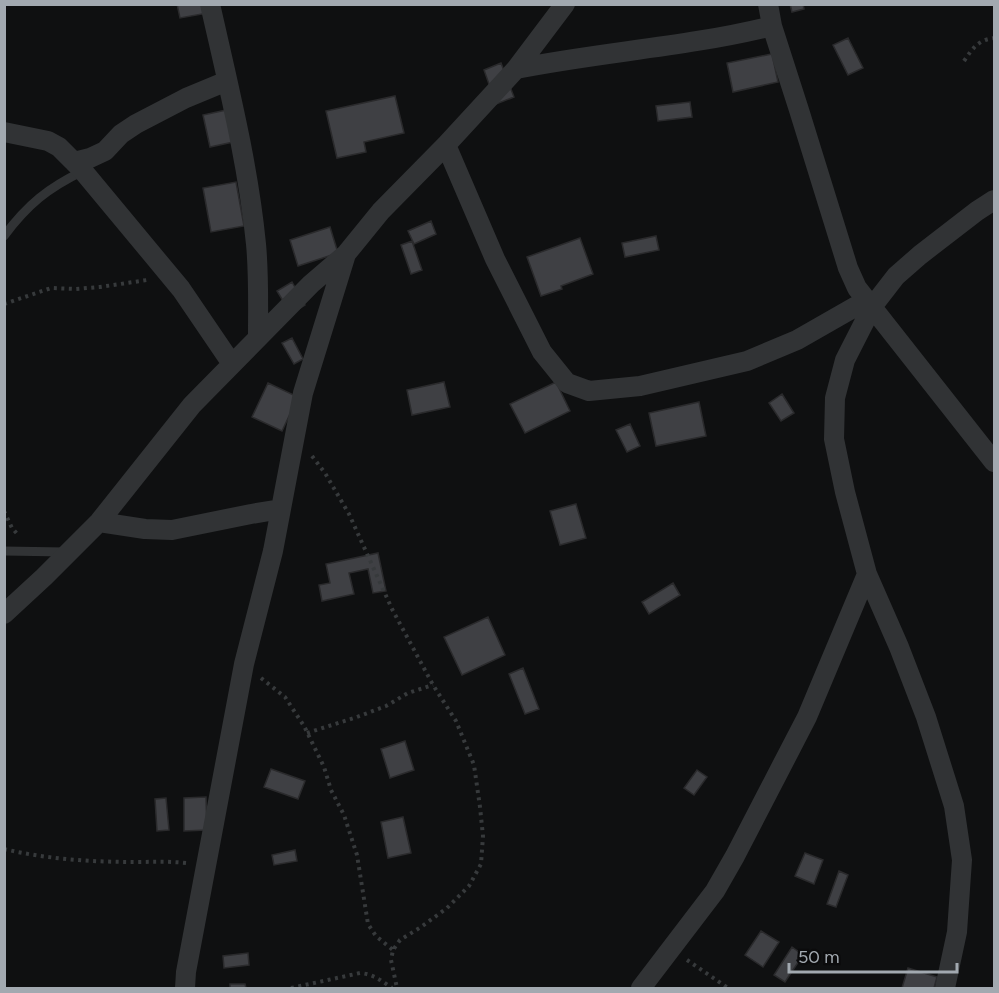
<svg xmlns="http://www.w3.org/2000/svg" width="999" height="993" viewBox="0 0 999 993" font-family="Figtree,sans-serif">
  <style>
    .building { fill: #3f4044; stroke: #2a2a2c; stroke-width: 1.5 }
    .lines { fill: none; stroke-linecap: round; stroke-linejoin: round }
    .path { stroke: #373a3c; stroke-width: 4; stroke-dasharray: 3 4.5; stroke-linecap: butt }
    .service { stroke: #313335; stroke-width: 9 }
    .minor { stroke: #313335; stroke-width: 20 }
  </style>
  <rect width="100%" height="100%" fill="#0f1011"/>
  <!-- building -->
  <path class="building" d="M177 4H207L208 13 180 18Z
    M790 4H803L804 9 792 12Z
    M848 38 863 68 848 75 833 45Z
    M772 54 778 82 733 92 727 63Z
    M501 63 514 97 496 104 484 70Z
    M395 96 404 133 364 142 366 152 337 158 326 111Z
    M690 102 692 117 658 121 656 106Z
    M231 109 238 141 210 147 203 115Z
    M236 182 244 226 211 232 203 188Z
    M431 221 436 234 414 244 408 231Z
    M330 227 338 253 298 266 290 240Z
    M656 236 659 250 625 257 622 243Z
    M580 238 593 274 561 286 562 289 541 296 527 257Z
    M412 241 422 270 411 274 401 245Z
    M292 282 305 305 291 314 277 291Z
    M292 338 303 359 294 364 282 343Z
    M444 382 450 407 412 415 407 390Z
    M556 382 570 411 525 433 510 404Z
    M268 383 298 397 282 431 252 417Z
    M782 394 794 413 781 421 769 403Z
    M699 402 706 436 656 446 649 413Z
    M630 424 640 446 627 452 616 430Z
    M576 504 586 538 560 545 550 511Z
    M378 553 386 591 373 593 368 569 349 573 354 594 322 601 319 585 330 583 326 564Z
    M673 583 680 595 649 614 642 602Z
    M488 617 505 655 462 675 444 637Z
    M523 668 539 709 525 714 509 674Z
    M405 741 414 770 390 778 381 749Z
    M271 769 305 781 298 799 264 787Z
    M697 770 707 777 694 795 684 788Z
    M206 797 207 830 184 831V798Z
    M166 798 169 830 157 831 155 799Z
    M403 817 411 853 388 858 381 822Z
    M295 850 297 861 274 865 272 855Z
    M805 853 823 860 814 884 795 876Z
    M839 871 848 875 836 907 827 904Z
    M761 931 779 942 763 967 745 955Z
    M792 947 803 955 785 982 774 975Z
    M248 953 249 965 224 968 223 956Z
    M908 968 937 977 934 988H902Z
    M230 984H245L246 988H230Z"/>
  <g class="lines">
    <!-- path -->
    <path class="path" d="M964 61C973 48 978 40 994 38
      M4 304 51 288 76 289 100 287 147 280
      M312 456 325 473 349 514 392 609 433 685 456 721 474 765 480 807 483 836 481 864 469 886 447 908 421 927 400 940 393 950 391 960 397 988
      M4 511 12 528 19 536
      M261 678 285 697 304 726 324 767 331 790 344 815 357 855 368 924 376 936 393 950
      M307 733 357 717 386 706 408 693 433 685
      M4 849C46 859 91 862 134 862 152 862 168 861 186 863
      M687 960 728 988
      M291 988 360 973C373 974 382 981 392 988"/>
    <!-- service -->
    <path class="service" d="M4 236C28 204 48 188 83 171
      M4 551 65 552"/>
    <!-- minor -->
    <path class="minor" d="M210 4C228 84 248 163 256 244 259 275 258 306 258 337
      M768 4 772 26 799 110 848 268 857 288 994 462
      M516 69C601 52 687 47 772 26
      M4 132 48 141 59 147 83 171 181 289 232 364
      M446 145 495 259 542 352 567 383 589 391 640 386 747 361 797 340 867 300
      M74 162 90 158 105 151 121 134 136 124 186 98 227 81
      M99 522 145 529 172 530 251 514 281 509
      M4 614 44 577 99 522 192 405 311 284 346 254
      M185 988 186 972 244 664 273 551 303 393 346 254 381 211 446 145 516 69 565 4
      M641 988 715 891 735 856 807 717 867 574
      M945 988 957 932 962 860 954 806 926 717 899 647 867 574 845 492 834 439 835 398 845 360 872 307 896 276 920 255 977 211 994 200"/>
  </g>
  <!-- border -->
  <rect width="999" height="993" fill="none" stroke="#a2a9b0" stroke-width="12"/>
  <!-- scale -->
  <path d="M789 963v9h168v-9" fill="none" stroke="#a2a9b0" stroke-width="3"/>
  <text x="798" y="963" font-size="18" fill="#a2a9b0" stroke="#0b0b0c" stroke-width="4.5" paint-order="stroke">50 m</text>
</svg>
